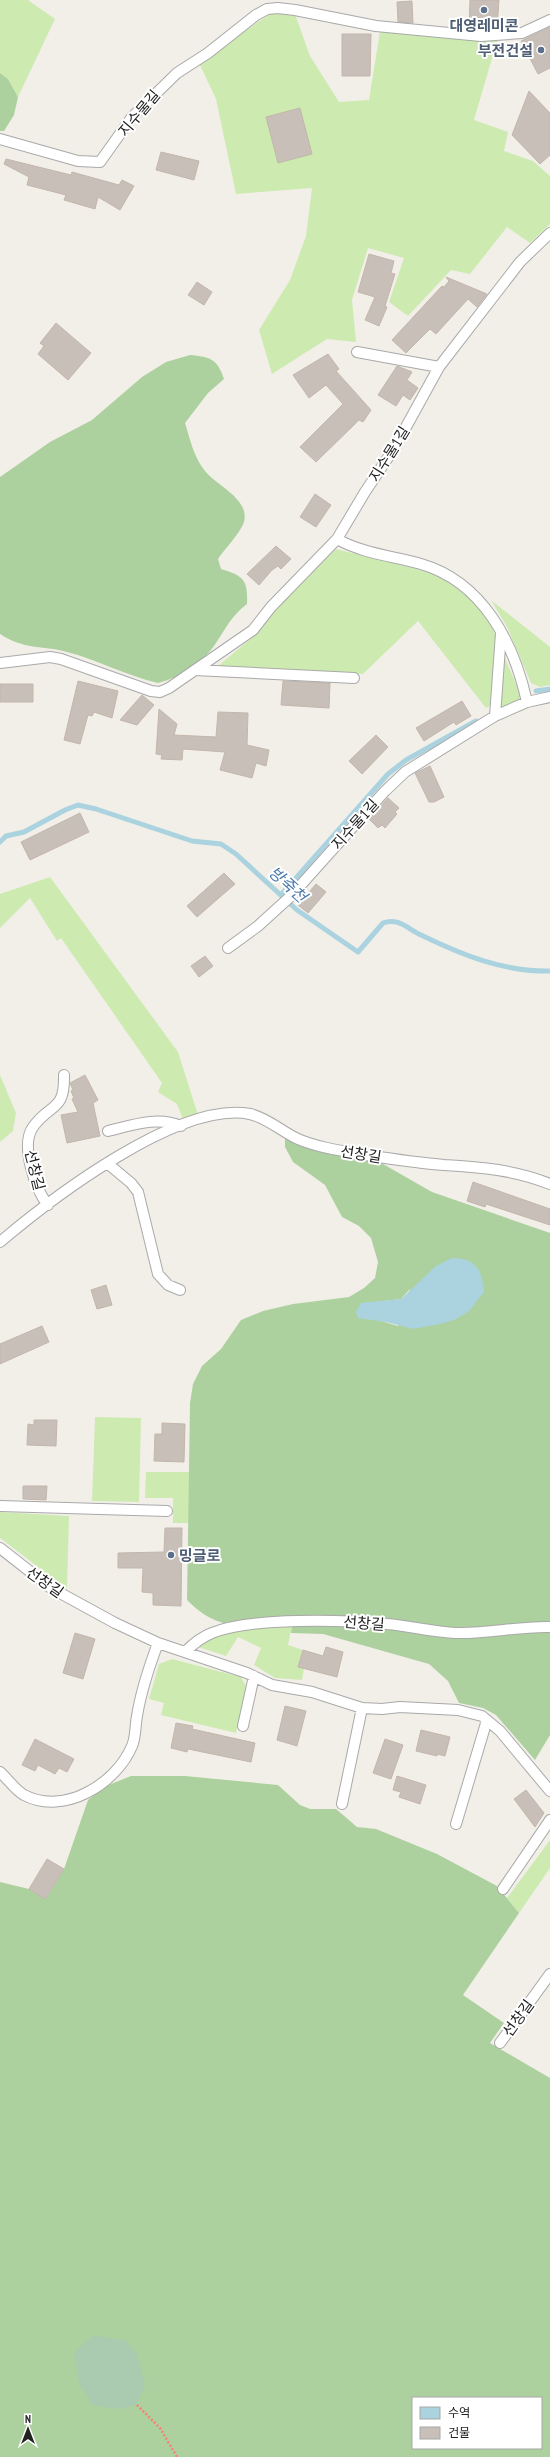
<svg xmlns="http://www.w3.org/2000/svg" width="550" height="2457" viewBox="0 0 550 2457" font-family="'PT Sans Narrow','Noto Sans KR',sans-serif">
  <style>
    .grass { fill: #cdebb0 }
    .forest { fill: #add19e; fill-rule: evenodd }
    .cemetery { fill: #aacbaf }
    .water { fill: #aad3df }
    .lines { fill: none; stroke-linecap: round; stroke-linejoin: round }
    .stream { stroke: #aad3df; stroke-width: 5 }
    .building { fill: #c7bfb8; stroke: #c4b6ab }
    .lane-casing { stroke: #a9a9a9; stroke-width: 12 }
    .path { stroke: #fa8072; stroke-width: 2.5; stroke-dasharray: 2 2; stroke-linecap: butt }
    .lane { stroke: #fff; stroke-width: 10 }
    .service-dot { fill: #5c6f8a; stroke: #fff; stroke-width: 1.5 }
    .labels { text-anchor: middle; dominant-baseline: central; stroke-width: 4; stroke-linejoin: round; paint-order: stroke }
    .service-label { font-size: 15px; font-weight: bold; fill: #4e5e75; stroke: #fff }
    .street-label { font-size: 15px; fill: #222; stroke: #fff }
    .water-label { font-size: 16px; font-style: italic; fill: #4a7aab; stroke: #fff }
  </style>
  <rect width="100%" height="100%" fill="#f2efe9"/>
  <!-- grass -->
  <path class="grass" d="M0 0H28L55 19 18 97 8 79 0 73Z
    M271 13 295 14 310 56 339 102 369 100 380 31 497 41 474 120 508 132 504 151 533 161 550 176V224L530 243 507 227 470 274 451 270 408 316 389 302 404 258 368 248 352 300 356 342 327 339 272 374 259 330 290 280 306 236 312 188 236 194 216 99 199 63Z
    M336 549 436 574 452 582 484 610 498 641 494 703 486 708 418 621 363 674 218 666 254 636 278 605Z
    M491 600 550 647V685L540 687 531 683 507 627Z
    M504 656 523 700 500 710Z
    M50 877 178 1052 198 1115 183 1119 177 1104 158 1092 162 1083 61 938 57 941 30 898 0 928V894Z
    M0 1075 16 1113 13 1131 0 1142Z
    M95 1417 141 1418 139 1502 92 1501Z
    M146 1472H190L189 1523H173V1498H145Z
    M0 1512 69 1516 67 1589 0 1538Z
    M292 1626 288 1645 303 1650 299 1667 304 1668 302 1680 275 1678 254 1665 261 1648 238 1637 226 1656 195 1646C229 1627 254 1628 292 1626Z
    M172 1659 241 1677 247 1688 236 1733 161 1715 164 1703 149 1699 159 1664Z
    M550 1840V1868L519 1913 507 1898Z"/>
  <!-- forest -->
  <path class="forest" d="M0 73 8 79 18 97 14 115 4 131H0Z
    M190 355C210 357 217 358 224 379L208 393 185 423C190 439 194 458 205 471 217 486 250 499 244 522 241 532 224 550 218 559L221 569C244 576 248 580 247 604 232 615 226 628 216 643 203 663 181 677 158 683 127 676 98 660 67 652 41 645 24 650 0 634V477L50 442 92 420 142 377 166 362Z
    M285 1137 376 1160 432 1192 550 1233V1623L457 1629 227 1624C210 1620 199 1612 187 1600L190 1403 193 1384 202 1366 221 1349 241 1320 263 1311 293 1304 349 1297 364 1288 375 1278 378 1262 371 1238 359 1226 342 1217 325 1185 293 1162 285 1147ZM410 1289 398 1326 378 1320 361 1304 401 1299Z
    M334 1624 389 1628 550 1630V1735L535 1760 496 1715 483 1708 459 1703 448 1681 429 1664 323 1634 291 1633 292 1626Z
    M131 1776H185L278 1785 300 1805 310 1809H336L357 1827 376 1829 437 1854 497 1886 519 1913 463 1995 504 2023 490 2043 550 2078V2457H0V1882L29 1889 46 1898 64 1869 88 1800 106 1786ZM413 2398H541V2448H413Z"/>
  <!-- cemetery -->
  <path class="cemetery" d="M93 2336 125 2340 137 2354 145 2384 137 2405 117 2409 92 2405 78 2381 74 2352Z"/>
  <!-- water -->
  <path class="water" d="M452 1258C476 1258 482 1270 484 1292L468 1312 454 1320 440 1324 413 1329 386 1322 358 1318 356 1312 361 1303 401 1299 436 1266Z"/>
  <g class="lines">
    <!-- stream -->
    <path class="stream" d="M536 691 550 689
      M0 842 6 836 24 832 65 810 78 805 96 809 192 841 221 844 236 854 297 910 358 952 383 923C398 917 408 929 421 935 462 955 504 972 550 971
      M281 895 388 774 406 760 476 721"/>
  </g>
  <!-- building -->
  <path class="building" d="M470 0H499L497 28 469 27Z
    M412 1 413 23 398 22 397 2Z
    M550 27V68L538 74 521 41Z
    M342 34H371L370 76H342Z
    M529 91 550 113V155L540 164 512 135Z
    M300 108 312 154 278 163 266 117Z
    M161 152 199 161 194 180 156 170Z
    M6 159 71 175 72 172 119 185 122 180 134 186 120 210 98 197 95 209 64 200 66 195 27 185 29 177 4 164Z
    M369 254 394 261 391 273 395 274 385 306 387 307 379 326 365 320 375 297 358 292Z
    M446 277 487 294 477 307 468 299 436 334 430 329 406 353 392 340 442 286 444 287 449 281Z
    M197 282 212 292 204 305 188 295Z
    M56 323 91 353 68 380 38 354 44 346 40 343Z
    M328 354 339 369 336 371 371 410 363 422 359 420 316 462 300 447 343 404 326 385 309 398 293 375Z
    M397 366 412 372 407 380 418 388 410 400 403 395 396 406 378 395Z
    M315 494 331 505 316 527 300 517Z
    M276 546 291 559 281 569 278 566 272 570 259 585 247 574Z
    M78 681 118 691 112 718 94 712 92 716 88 715 80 744 64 740Z
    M283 681 330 683 329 708 281 705Z
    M0 684H33V702H0Z
    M142 695 154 705 137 725 120 720Z
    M462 701 471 716 456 725 454 722 424 741 416 728Z
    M159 709 177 724 174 735 216 737 218 712 248 713 247 745 269 750 266 766 256 763 252 778 220 770 225 752 183 749 182 760 161 759 162 755 156 754Z
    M376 735 388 747 362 774 349 761Z
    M430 766 444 797 434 802H429L415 773Z
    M388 798 399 808 395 812 397 814 385 828 382 825 378 828 369 819Z
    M80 813 89 832 30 860 21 842Z
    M224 873 235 884 197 917 187 906Z
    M316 884 326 892 308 913 298 905Z
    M205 956 213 966 199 977 191 966Z
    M85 1075 98 1100 93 1103 100 1136 67 1143 61 1115 78 1112 72 1099 74 1098 71 1091 73 1090 70 1083Z
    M473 1182 550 1209V1225L486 1204 485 1207 467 1201Z
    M106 1285 112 1305 97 1309 91 1290Z
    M42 1326 49 1342 0 1364V1344Z
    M34 1420H57L56 1446 27 1445 28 1424 34 1425Z
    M162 1423 185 1424 184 1462 154 1461 155 1434H162Z
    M23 1486H47L46 1500 23 1499Z
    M165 1528H182L181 1606 153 1605V1593L142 1592 143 1568H118V1553L164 1552Z
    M75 1633 95 1639 83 1679 63 1673Z
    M326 1647 343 1652 337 1677 298 1667 303 1650 323 1656Z
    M285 1706 306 1711 297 1746 277 1740Z
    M176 1723 193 1726 192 1729 255 1743 251 1762 188 1749 187 1752 171 1748Z
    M421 1730 450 1737 445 1756 437 1754V1756L416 1751Z
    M35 1739 74 1759 67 1772 59 1768 55 1774 38 1765 35 1771 22 1765Z
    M385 1739 403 1745 391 1779 373 1773Z
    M397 1776 426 1785 420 1804 399 1797 401 1792 393 1790Z
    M526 1790 544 1813 535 1827 514 1799Z
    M47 1859 64 1869 45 1899 29 1889Z"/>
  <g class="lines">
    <defs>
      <path id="lane" d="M0 139 78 161 100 162 132 117 177 73 208 53 256 15 267 9 278 8 295 10 376 26 481 36 522 33 550 20
        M357 352 439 367
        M337 539C364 554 393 556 421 564 483 582 514 643 527 702
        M0 663 50 657 61 659 151 691 160 692 169 688 253 630 271 607 337 539 365 492 395 447 439 367 520 262 550 233
        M195 670 354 678
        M495 716 501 633
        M228 948 258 926 291 896 385 791 405 772 495 716 527 702 550 697
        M108 1131C133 1125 157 1116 181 1126
        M107 1163 131 1183 138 1192 158 1274 168 1285 180 1290
        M48 1205C35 1189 20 1145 33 1127 50 1103 65 1112 64 1075
        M0 1242C52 1198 180 1100 250 1114 268 1118 282 1132 298 1139 319 1148 343 1151 366 1155 392 1159 418 1163 444 1165 481 1167 515 1170 550 1184
        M0 1506 167 1511
        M0 1548 51 1588 115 1623 158 1643 247 1673 272 1685 312 1692 362 1708 382 1709 400 1707 458 1710 482 1716 500 1731 550 1791
        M185 1652C193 1644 201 1637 212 1633 250 1617 344 1620 387 1624 410 1626 433 1632 456 1633 488 1634 519 1626 550 1627
        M243 1726 254 1676
        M0 1772C8 1779 15 1790 24 1795 64 1816 116 1784 132 1746 136 1737 135 1726 137 1716 141 1691 149 1667 158 1643
        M342 1804 362 1708
        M456 1824 487 1720
        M503 1889 550 1820
        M500 2043 550 1974"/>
    </defs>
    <!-- lane casing -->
    <use href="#lane" class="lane-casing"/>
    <!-- path -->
    <path class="path" d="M137 2405 160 2428 177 2457"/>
    <!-- lane -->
    <use href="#lane" class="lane"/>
  </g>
  <!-- markers -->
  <g class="service-dot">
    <circle cx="484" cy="10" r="4"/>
    <circle cx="541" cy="50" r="4"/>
    <circle cx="171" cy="1555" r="4"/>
  </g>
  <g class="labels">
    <!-- service labels -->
    <g class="service-label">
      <text x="484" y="25">대영레미콘</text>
      <text x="533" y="50" text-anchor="end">부전건설</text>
      <text x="179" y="1555" text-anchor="start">밍글로</text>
    </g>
    <!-- street labels -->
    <g class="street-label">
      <text transform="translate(139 113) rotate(-50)">지수물길</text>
      <text transform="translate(389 454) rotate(-58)">지수물1길</text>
      <text transform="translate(355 824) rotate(-48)">지수물1길</text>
      <text transform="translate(361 1154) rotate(9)">선창길</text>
      <text transform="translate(35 1170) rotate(76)">선창길</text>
      <text transform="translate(45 1582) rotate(35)">선창길</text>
      <text transform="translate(364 1623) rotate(4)">선창길</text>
      <text transform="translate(518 2018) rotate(-54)">선창길</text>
    </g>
    <!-- water labels -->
    <g class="water-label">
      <text transform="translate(288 884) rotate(42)">방죽천</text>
    </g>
  </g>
  <!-- legend -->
  <rect x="412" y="2397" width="130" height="52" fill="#ffffff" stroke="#a7a7a7"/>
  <rect x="420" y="2407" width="20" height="12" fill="#aad3df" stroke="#a7a7a7"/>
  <text x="448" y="2417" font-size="12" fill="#222222">수역</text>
  <rect x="420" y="2427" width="20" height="12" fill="#c7bfb8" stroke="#a7a7a7"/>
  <text x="448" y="2437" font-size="12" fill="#222222">건물</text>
  <!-- north arrow -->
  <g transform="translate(28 2429)" stroke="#ffffff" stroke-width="3" paint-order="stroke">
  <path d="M0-3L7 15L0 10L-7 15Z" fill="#222222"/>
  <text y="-6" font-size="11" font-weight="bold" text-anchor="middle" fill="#222222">N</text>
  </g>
</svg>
